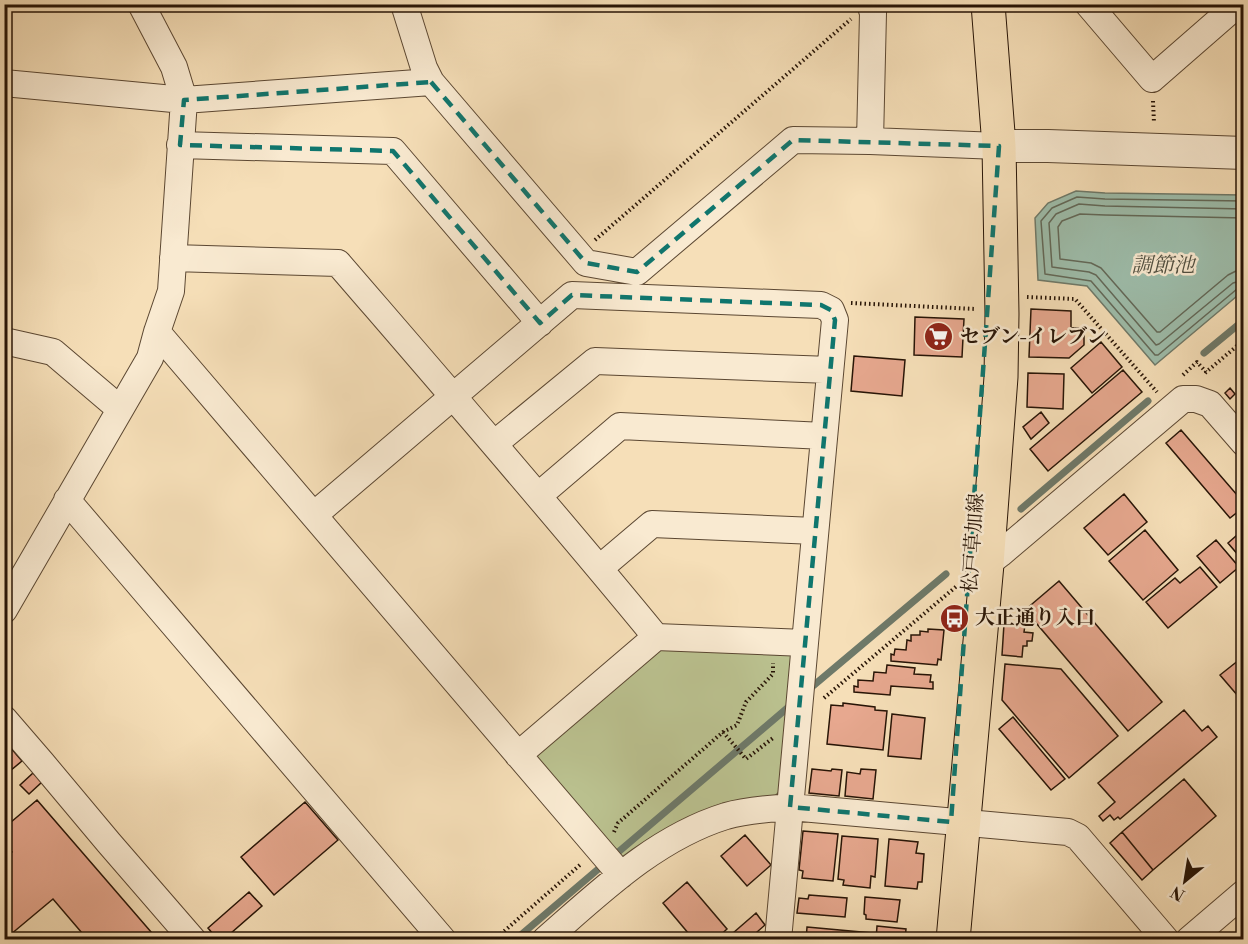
<svg xmlns="http://www.w3.org/2000/svg" width="1248" height="944" viewBox="0 0 1248 944" font-family="'Libre Bodoni','Noto Serif JP',serif">
  <style>
    .green { fill: #bbc290; stroke: #716b4b; stroke-width: 1.5 }
    .water { fill: #9dbdab; stroke: #6e7969; stroke-width: 1.5 }
    .lines { fill: none; stroke-linecap: round; stroke-linejoin: round }
    .shore { stroke: #626858; stroke-width: 1.5 }
    .stream { stroke: #6e7969; stroke-width: 7 }
    .building { fill: #e7a88f; stroke: #271406; stroke-width: 1.5 }
    .minor-casing { stroke: #5b4732; stroke-width: 28 }
    .tertiary-casing { stroke: #5b4732; stroke-width: 34 }
    .primary-casing { stroke: #271406; stroke-width: 35 }
    .path { stroke: #271406; stroke-width: 4; stroke-dasharray: 1.5 3; stroke-linecap: butt }
    .minor { stroke: #f9ead1; stroke-width: 26 }
    .tertiary { stroke: #f9ead1; stroke-width: 32 }
    .primary { stroke: #f6dfb8; stroke-width: 33 }
    .marked { fill: none; stroke: #0f766e; stroke-width: 4.5; stroke-dasharray: 12 8; stroke-linejoin: round }
    .labels { text-anchor: middle; dominant-baseline: central; stroke-width: 5; stroke-linejoin: round; paint-order: stroke }
    .poi-label { font-size: 20px; font-weight: bold; fill: #271406; stroke: #f9ead1; text-anchor: start }
    .street-label { font-size: 20px; fill: #271406; stroke: #f9ead1 }
    .water-label { font-size: 21px; font-style: italic; fill: #504f40; stroke: #f9ead1 }
  </style>
  <rect width="100%" height="100%" fill="#f6dfb8"/>
  <filter id="stains"><feTurbulence type="fractalNoise" baseFrequency=".00333" numOctaves="4"/><feColorMatrix values="0 0 0 0 .2 0 0 0 0 .09 0 0 0 0 .02 0 0 0 .5 -.17"/></filter>
  <radialGradient id="worn" r=".72"><stop offset=".6" stop-color="#630" stop-opacity="0"/><stop offset="1" stop-color="#630" stop-opacity=".3"/></radialGradient>
  <!-- green -->
  <path class="green" d="M665 649 789 652 796 659 783 788 774 797 683 820 649 839 624 857 615 856 535 763 536 753 655 651Z"/>
  <!-- water -->
  <path class="water" d="M1076 191 1105 193 1243 195V291L1155 365 1087 286 1038 280 1035 218 1048 203Z"/>
  <g class="lines">
    <!-- shore -->
    <path class="shore" d="M1244 201 1105 199 1077 197 1052 208 1041 221 1045 274 1091 281 1155 355H1158L1237 289 1244 287
      M1244 209 1105 206 1079 204 1056 214 1049 223 1052 267 1089 272 1096 275 1156 345 1159 344 1233 283 1244 280
      M1244 218 1105 215 1080 214 1062 221 1058 227 1060 259 1091 263 1101 268 1157 332H1160L1228 275 1236 271H1244"/>
    <!-- stream -->
    <path class="stream" d="M1204 353 1244 320
      M1021 509 1148 401
      M807 691 946 574
      M515 940 792 704"/>
  </g>
  <!-- building -->
  <path class="building" d="M1031 309 1071 311V328H1084V345L1069 358 1029 357Z
    M915 317 964 319 962 357 914 355Z
    M1101 342 1122 367 1092 393 1071 368Z
    M854 356 905 360 902 396 851 391Z
    M1123 370 1142 392 1048 471 1030 449Z
    M1028 373 1064 374 1063 409 1027 407Z
    M1230 388 1235 394 1230 399 1225 393Z
    M1041 412 1049 423 1031 439 1023 427Z
    M1181 430 1244 503V507L1230 518 1166 443Z
    M1124 494 1147 522 1108 555 1084 528Z
    M1244 529V562L1228 543Z
    M1145 530 1178 570 1143 600 1109 561Z
    M1216 540 1239 567 1220 583 1197 556Z
    M1200 567 1217 587 1168 628 1146 602 1175 578 1180 583Z
    M1059 581 1162 702 1128 731 1025 610Z
    M1004 624 1025 625 1024 632 1033 633 1032 641H1027V646H1023L1022 657 1002 655Z
    M928 629 944 630 941 660 938 659 937 665 891 661V654L894 655 895 649 906 650 907 640 911 641V635H920V631L928 632Z
    M1244 656V703L1220 675Z
    M1005 664 1061 669 1118 736 1069 778 1002 700Z
    M887 665 915 668 914 674 931 675 930 682H933V689L891 686 890 695 854 692V686L858 687V680L873 681 874 672 886 673Z
    M843 703 875 707V710L887 711 883 750 827 744 831 705 843 706Z
    M1184 710 1202 731 1208 726 1217 737 1120 819 1118 817 1114 820 1110 815 1103 821 1099 816 1115 802 1098 783Z
    M892 714 925 718 921 759 888 756Z
    M1013 717 1065 779 1051 790 999 729Z
    M10 747 22 761 4 776V751Z
    M812 769 831 771 832 769 842 770 839 796 809 793Z
    M861 769 876 770 873 799 845 796 847 772 860 774Z
    M33 773 42 782 29 794 20 785Z
    M1184 779 1216 816 1153 870 1122 832Z
    M37 800 158 940H88L53 899 4 940V858L12 852 4 844V828Z
    M305 802 338 840 274 895 241 857Z
    M803 831 838 834 833 881 802 878 803 871 799 870Z
    M1122 832 1153 870 1142 880 1110 843Z
    M745 835 771 865 747 886 721 856Z
    M842 836 878 839 875 877 871 876 870 888 843 885 844 880 838 879Z
    M889 839 918 842 916 853 924 854 922 882H918L917 889 885 886Z
    M687 882 727 929 715 940H694L663 903Z
    M249 892 262 906 223 940H218L208 928Z
    M809 895 847 898 845 917 797 913 799 898 808 899Z
    M865 897 900 900 897 922 866 919V915L864 914Z
    M756 913 765 925 757 932 764 940H725Z
    M877 926 906 929 905 940H876Z
    M807 927 872 933V940H806Z
    M1084 933 1089 940H1076Z"/>
  <g class="lines">
    <defs>
      <path id="minor" d="M404 4 424 68 431 82 586 263 637 272 793 140 870 141
        M870 4 873 13 870 141 999 146
        M1088 4 1152 79 1238 4
        M4 83 184 100 431 82
        M180 145 393 151 540 323
        M173 258 338 263C445 387 552 510 656 637
        M157 332 621 875
        M4 341 53 352 120 409
        M494 444 595 361 830 370
        M538 496 620 426 824 436
        M67 500 443 940
        M314 515 572 295 821 305 831 310 835 320 805 643 656 637 518 755
        M976 563 987 564 1000 554 1183 399H1196L1210 404 1244 443
        M600 568 652 524 815 531
        M4 610 150 358 157 332 171 291 184 100 174 67 141 4
        M4 719 42 763 109 843 193 940
        M545 940C600 892 655 838 726 816 747 810 768 809 790 807L1068 832 1078 837 1166 940
        M778 940 805 643
        M1189 940 1244 893"/>
      <path id="tertiary" d="M999 146H1048L1244 153"/>
      <path id="primary" d="M953 940 987 564 1001 377 1002 314 999 146 988 4"/>
    </defs>
    <!-- minor casing -->
    <use href="#minor" class="minor-casing"/>
    <!-- tertiary casing -->
    <use href="#tertiary" class="tertiary-casing"/>
    <!-- primary casing -->
    <use href="#primary" class="primary-casing"/>
    <!-- path -->
    <path class="path" d="M1153 101 1154 123
      M595 240 851 19
      M1027 297 1075 299 1157 392
      M851 303 976 309
      M1205 373 1244 340
      M1183 375 1197 362 1206 372
      M824 698 958 585
      M723 732 746 759 773 738
      M614 832 618 823 723 732 737 725 746 702 773 674V663
      M494 940 581 864"/>
    <!-- minor -->
    <use href="#minor" class="minor"/>
    <!-- tertiary -->
    <use href="#tertiary" class="tertiary"/>
    <!-- primary -->
    <use href="#primary" class="primary"/>
  </g>
  <!-- marked area -->
  <path class="marked" d="M431 82 586 263 637 272 793 140 999 146 951 822 790 807 835 320 831 310 821 305 572 295 540 323 393 151 180 145 184 100Z"/>
  <!-- icons -->
  <defs>
    <symbol id="supermarket-disc" viewBox="-11 -11 22 22"><circle r="9.5" fill="#8f2418" stroke="#f9ead1"/><path d="M-6-5.5h2.5l.6 2H6L4.5 2H-2.5L-4.4-4H-6ZM-1.5 3.2a1.3 1.3 0 1 0 .1 0ZM3 3.2a1.3 1.3 0 1 0 .1 0Z" fill="#fff"/></symbol>
    <symbol id="bus-disc" viewBox="-11 -11 22 22"><circle r="9.5" fill="#8f2418" stroke="#f9ead1"/><path d="M-5-6H5V4H4V6H2V4H-2V6H-4V4H-5ZM-3.5-4V0h7V-4ZM-3.5 1.2v1.5H-2V1.2ZM2 1.2v1.5H3.5V1.2Z" fill="#fff"/></symbol>
  </defs>
  <g fill-rule="evenodd">
    <use href="#supermarket-disc" x="922" y="320" width="33" height="33"/>
    <use href="#bus-disc" x="938" y="602" width="33" height="33"/>
  </g>
  <g class="labels">
    <!-- poi labels -->
    <g class="poi-label">
      <text x="960" y="337">セブン-イレブン</text>
      <text x="975" y="618">大正通り入口</text>
    </g>
    <!-- street labels -->
    <g class="street-label">
      <text transform="translate(974 543) rotate(-86)">松戸草加線</text>
    </g>
    <!-- water labels -->
    <g class="water-label">
      <text x="1163" y="266">調節池</text>
    </g>
  </g>
  <!-- margin -->
  <rect width="1248" height="944" fill="none" stroke="#f6dfb8" stroke-width="24"/>
  <rect x="6" y="6" width="1236" height="932" fill="none" stroke="#271406" stroke-width="3"/>
  <rect x="12" y="12" width="1224" height="920" fill="none" stroke="#271406" stroke-width="1.5"/>
  <!-- north arrow -->
  <g transform="translate(1185 881) rotate(210)" stroke="#f9ead1" stroke-width="4.5" paint-order="stroke">
  <path d="M0-4.5L10 22L0 15L-10 22Z" fill="#271406"/>
  <text y="-9" font-size="16" font-weight="bold" text-anchor="middle" fill="#271406">N</text>
  </g>
  <rect width="100%" height="100%" filter="url(#stains)"/>
  <rect width="100%" height="100%" fill="url(#worn)"/>
</svg>
